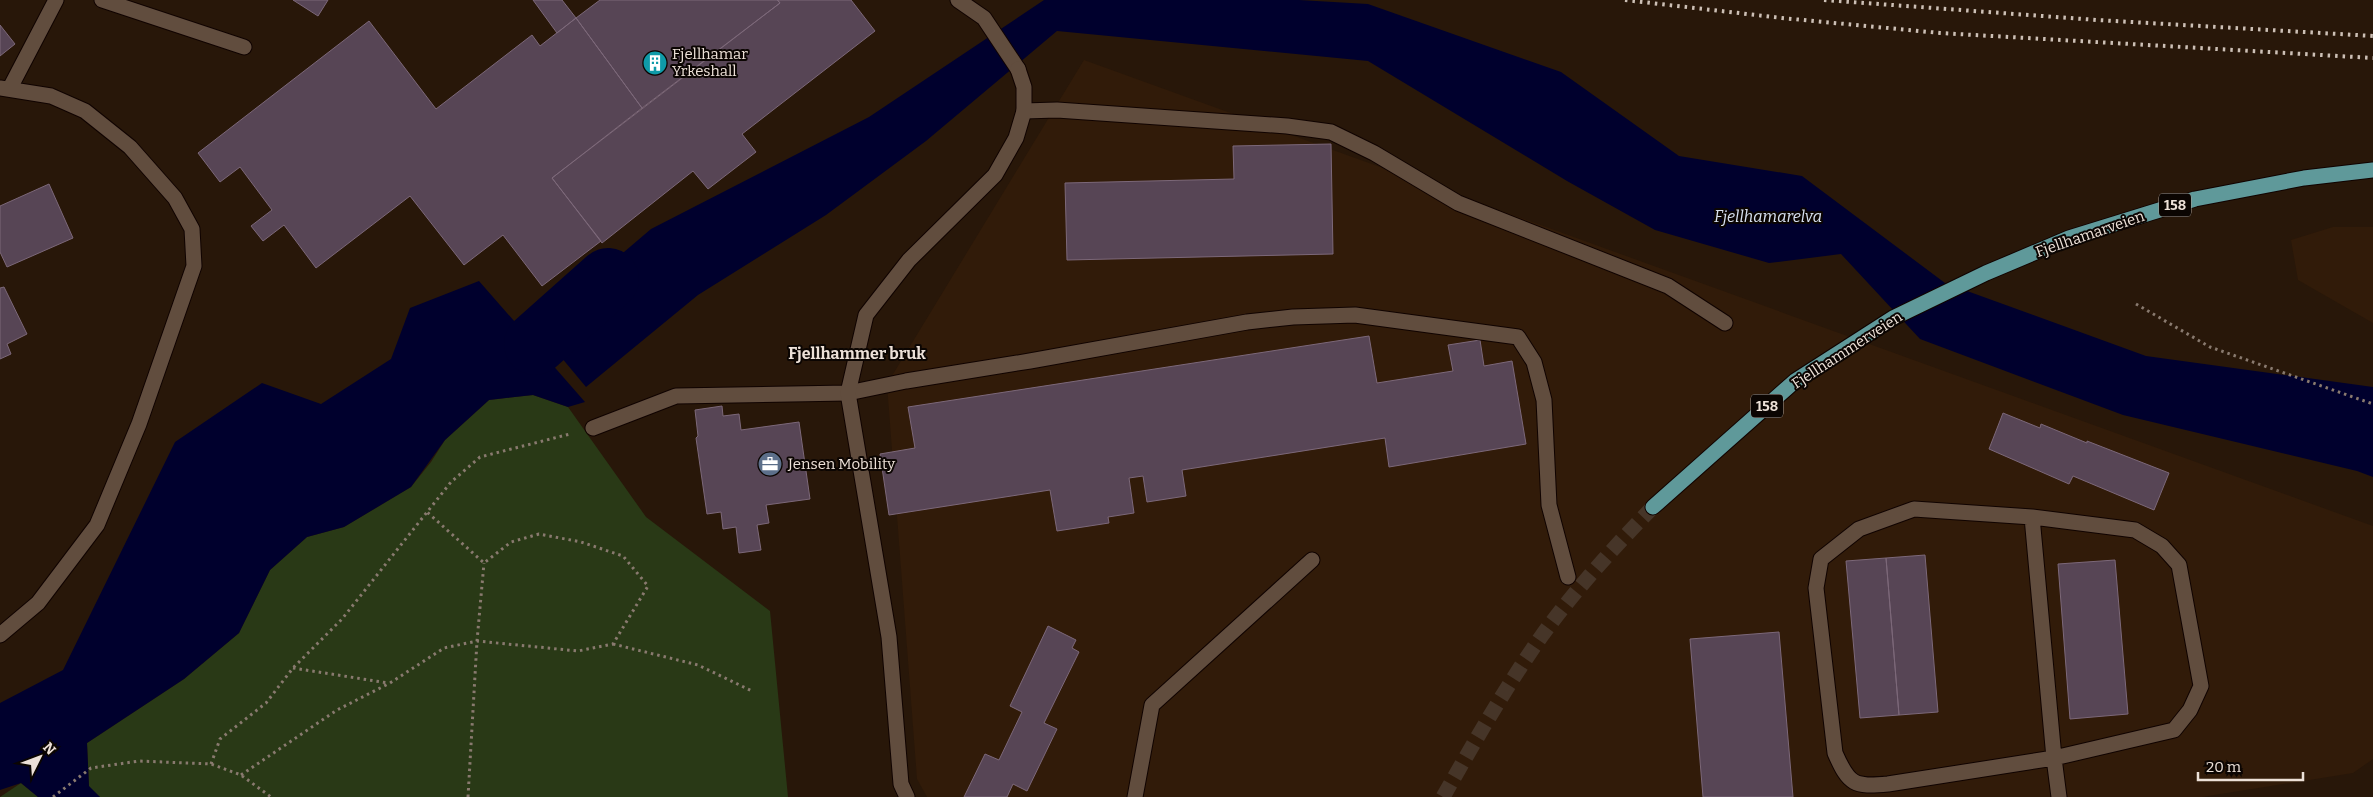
<svg xmlns="http://www.w3.org/2000/svg" width="2373" height="797" viewBox="0 0 2373 797" font-family="Bitter,serif">
  <style>
    .built { fill: #311b09 }
    .green { fill: #293916 }
    .water { fill: #00002d }
    .lines { fill: none; stroke-linecap: round; stroke-linejoin: round }
    .river { stroke: #00002d; stroke-width: 62 }
    .building { fill: #574555; stroke: #7c6879 }
    .primary-tunnel { stroke: #463528; stroke-width: 15; stroke-dasharray: 15 8; stroke-linecap: butt }
    .lane-casing { stroke: #100300; stroke-width: 17 }
    .street-casing { stroke: #100300; stroke-width: 17 }
    .primary-casing { stroke: #100300; stroke-width: 17 }
    .path { stroke: #897a6f; stroke-width: 3; stroke-dasharray: 2.5 4; stroke-linecap: butt }
    .lane { stroke: #614d3e; stroke-width: 15 }
    .street { stroke: #614d3e; stroke-width: 15 }
    .primary { stroke: #5f999a; stroke-width: 15 }
    .rail { stroke: #cdc0b6; stroke-width: 4; stroke-dasharray: 2.5 5; stroke-linecap: butt }
    .labels { text-anchor: middle; dominant-baseline: central; stroke-width: 4; stroke-linejoin: round; paint-order: stroke }
    .shield { fill: #0b0502; stroke: #a99f98; stroke-width: 1 }
    .shield-label { font-size: 14px; font-weight: bold; fill: #ede1d8 }
    .poi-label { font-size: 15px; fill: #ede1d8; stroke: #0b0502; text-anchor: start }
    .street-label { font-size: 15px; fill: #ede1d8; stroke: #0b0502 }
    .water-label { font-size: 16px; font-style: italic; fill: #d7e0f1; stroke: #0b0502 }
    .neighbourhood-label { font-size: 16px; font-weight: bold; fill: #ede1d8; stroke: #0b0502 }
  </style>
  <rect width="100%" height="100%" fill="#281709"/>
  <!-- built -->
  <path class="built" d="M1084 60 2373 526V759L2353 773 2202 797H927L917 779 887 384Z
    M2333 227H2373V323L2298 280 2291 240Z"/>
  <!-- green -->
  <path class="green" d="M533 395 568 407 646 517 770 611 788 797H100L89 787 87 743 184 679 239 633 270 570 307 537 344 527 411 487 431 462 445 440 489 400Z
    M21 783 38 797H0Z"/>
  <!-- water -->
  <path class="water" d="M1044 0H1299L1368 4 1561 72 1679 156 1802 176 1945 283 2146 356 2373 387V477L2357 471 2123 415 1920 339 1841 254 1769 263 1655 230 1567 181 1368 61 1057 31 926 141 826 215 698 295 586 387 536 327 651 229 869 117Z
    M479 281 585 402 568 407 533 395 489 400 445 440 411 487 344 527 307 537 270 570 239 633 184 679 87 743 89 786 100 797H38L21 783 0 790V703L63 670 175 442 262 383 321 404 391 359 410 308Z"/>
  <g class="lines">
    <!-- river -->
    <path class="river" d="M535 344 608 279"/>
  </g>
  <!-- building -->
  <path class="building" d="M293 0H328L318 16Z
    M533 0H562L576 18 557 33Z
    M600 0H777L780 3 642 108 576 18Z
    M778 0H851L875 31 742 134 756 152 708 189 693 171 602 243 552 178 780 3Z
    M576 18 642 108 552 178 601 241 542 286 503 235 464 265 410 196 316 268 284 225 263 241 251 226 272 210 240 167 220 182 198 153 369 21 436 109 532 35 540 46Z
    M0 25 15 44 0 56Z
    M1331 144 1333 254 1067 260 1065 183 1234 179 1233 146Z
    M49 184 73 238 7 267 0 252V206Z
    M4 287 27 334 7 344 11 354 0 359V288Z
    M1369 336 1377 383 1453 371 1448 345 1480 340 1484 366 1512 361 1526 444 1389 467 1385 438 1182 470 1186 496 1147 502 1143 476 1129 478 1134 513 1108 517 1109 523 1057 531 1050 490 889 515 880 454 915 448 908 407Z
    M722 406 723 416 739 414 741 430 799 422 810 499 766 505 769 523 757 525 761 550 739 553 736 527 723 529 721 512 707 514 696 438 698 436 695 410Z
    M2003 413 2040 428 2041 424 2087 443V441L2169 473 2154 510 2073 476 2069 484 1989 449Z
    M1925 555 1938 712 1899 715 1886 558Z
    M1886 558 1899 715 1860 718 1846 561Z
    M2115 560 2128 714 2070 719 2058 564Z
    M1048 626 1076 640 1072 648 1079 652 1044 723 1057 729 1027 791 1013 784 1007 797H964L985 754 999 760 1022 712 1010 706Z
    M1779 632 1793 797H1703L1690 639Z"/>
  <g class="lines">
    <!-- primary-tunnel -->
    <path class="primary-tunnel" d="M1443 797C1475 741 1506 686 1543 634 1576 589 1614 547 1653 507"/>
    <defs>
      <path id="lane" d="M102 0 244 47
        M958 0 984 18 1018 69
        M0 88 51 96 85 111 130 147 175 198 192 229 194 266 139 424 97 525 38 603 0 635
        M10 88 56 0
        M1024 111 1057 110 1287 126 1331 132 1374 153 1458 203 1668 286 1725 323
        M593 428 676 396 848 393 906 381 1030 361 1247 322 1293 317 1355 315 1518 337 1534 362 1544 400 1549 505 1568 577
        M1914 509 2032 517 2135 530 2162 546 2179 565 2201 686 2190 710 2174 730 2054 758 1888 784C1854 787 1849 785 1835 753L1816 588 1821 559 1859 529Z
        M2032 517 2054 758 2059 797
        M1135 797 1152 705 1312 560"/>
      <path id="street" d="M907 797 901 784 889 637 848 393 866 315 909 260 995 175 1016 138 1024 111V87L1018 69"/>
      <path id="primary" d="M1653 507 1795 381 1893 318 1986 273 2069 238 2195 199 2304 178 2373 170"/>
    </defs>
    <!-- lane casing -->
    <use href="#lane" class="lane-casing"/>
    <!-- street casing -->
    <use href="#street" class="street-casing"/>
    <!-- primary casing -->
    <use href="#primary" class="primary-casing"/>
    <!-- path -->
    <path class="path" d="M2136 304 2210 347 2373 404
      M613 644 698 665 752 691
      M293 668 388 683
      M211 764 220 739 266 703 293 668 342 619 451 482 480 457 570 434
      M241 775 337 710 390 683 444 648 477 641 578 651 613 644 648 586 623 556 581 542 539 534 511 542 484 563 427 512
      M53 797 91 768 139 761 211 764 241 775 271 797
      M468 797 477 641 484 563"/>
    <!-- lane -->
    <use href="#lane" class="lane"/>
    <!-- street -->
    <use href="#street" class="street"/>
    <!-- primary -->
    <use href="#primary" class="primary"/>
    <!-- rail -->
    <path class="rail" d="M1625 0 1782 18 1940 33 2373 58
      M1824 0 2097 20 2373 36"/>
  </g>
  <!-- icons -->
  <defs>
    <symbol id="building-disc" viewBox="-11 -11 22 22"><circle r="9.5" fill="#0f9aa8" stroke="#0b0502"/><path d="M-4-6H4V6H1V3H-1V6H-4ZM-2.5-4.3h1.7v1.8h-1.7ZM.8-4.3h1.7v1.8H.8ZM-2.5-1h1.7V.8h-1.7ZM.8-1h1.7V.8H.8Z" fill="#fff"/></symbol>
    <symbol id="office-disc" viewBox="-11 -11 22 22"><circle r="9.5" fill="#5c6f8a" stroke="#0b0502"/><path d="M-6-3h4V-5.5h4V-3h4V5H-6ZM-1-4.5V-3h2v-1.5ZM-6 0V1H6V0Z" fill="#fff"/></symbol>
  </defs>
  <g fill-rule="evenodd">
    <use href="#building-disc" x="641" y="49" width="28" height="28"/>
    <use href="#office-disc" x="756" y="450" width="28" height="28"/>
  </g>
  <g class="labels">
    <!-- shield labels -->
    <g class="shield">
      <rect x="2159" y="193.5" width="32" height="23" rx="4"/>
      <rect x="1751" y="394.5" width="32" height="23" rx="4"/>
    </g>
    <g class="shield-label">
      <text x="2175" y="205">158</text>
      <text x="1767" y="406">158</text>
    </g>
    <!-- poi labels -->
    <g class="poi-label">
      <text x="672" y="54">Fjellhamar<tspan x="672" dy="17">Yrkeshall</tspan></text>
      <text x="788" y="464">Jensen Mobility</text>
    </g>
    <!-- street labels -->
    <g class="street-label">
      <text transform="translate(2090 234) rotate(-19)">Fjellhamarveien</text>
      <text transform="translate(1847 350) rotate(-33)">Fjellhammerveien</text>
    </g>
    <!-- water labels -->
    <g class="water-label">
      <text x="1768" y="216">Fjellhamarelva</text>
    </g>
    <!-- neighbourhood labels -->
    <g class="neighbourhood-label">
      <text x="857" y="353">Fjellhammer bruk</text>
    </g>
  </g>
  <!-- north arrow -->
  <g transform="translate(40 757) rotate(48)" stroke="#0b0502" stroke-width="4" paint-order="stroke">
  <path d="M0-4L9 19L0 12L-9 19Z" fill="#ede1d8"/>
  <text y="-8" font-size="14" font-weight="bold" text-anchor="middle" fill="#ede1d8">N</text>
  </g>
  <!-- scale -->
  <path d="M2198 772v8h105v-8" fill="none" stroke="#ede1d8" stroke-width="2.5"/>
  <text x="2206" y="772" font-size="15" fill="#ede1d8" stroke="#0b0502" stroke-width="4" paint-order="stroke">20 m</text>
</svg>
